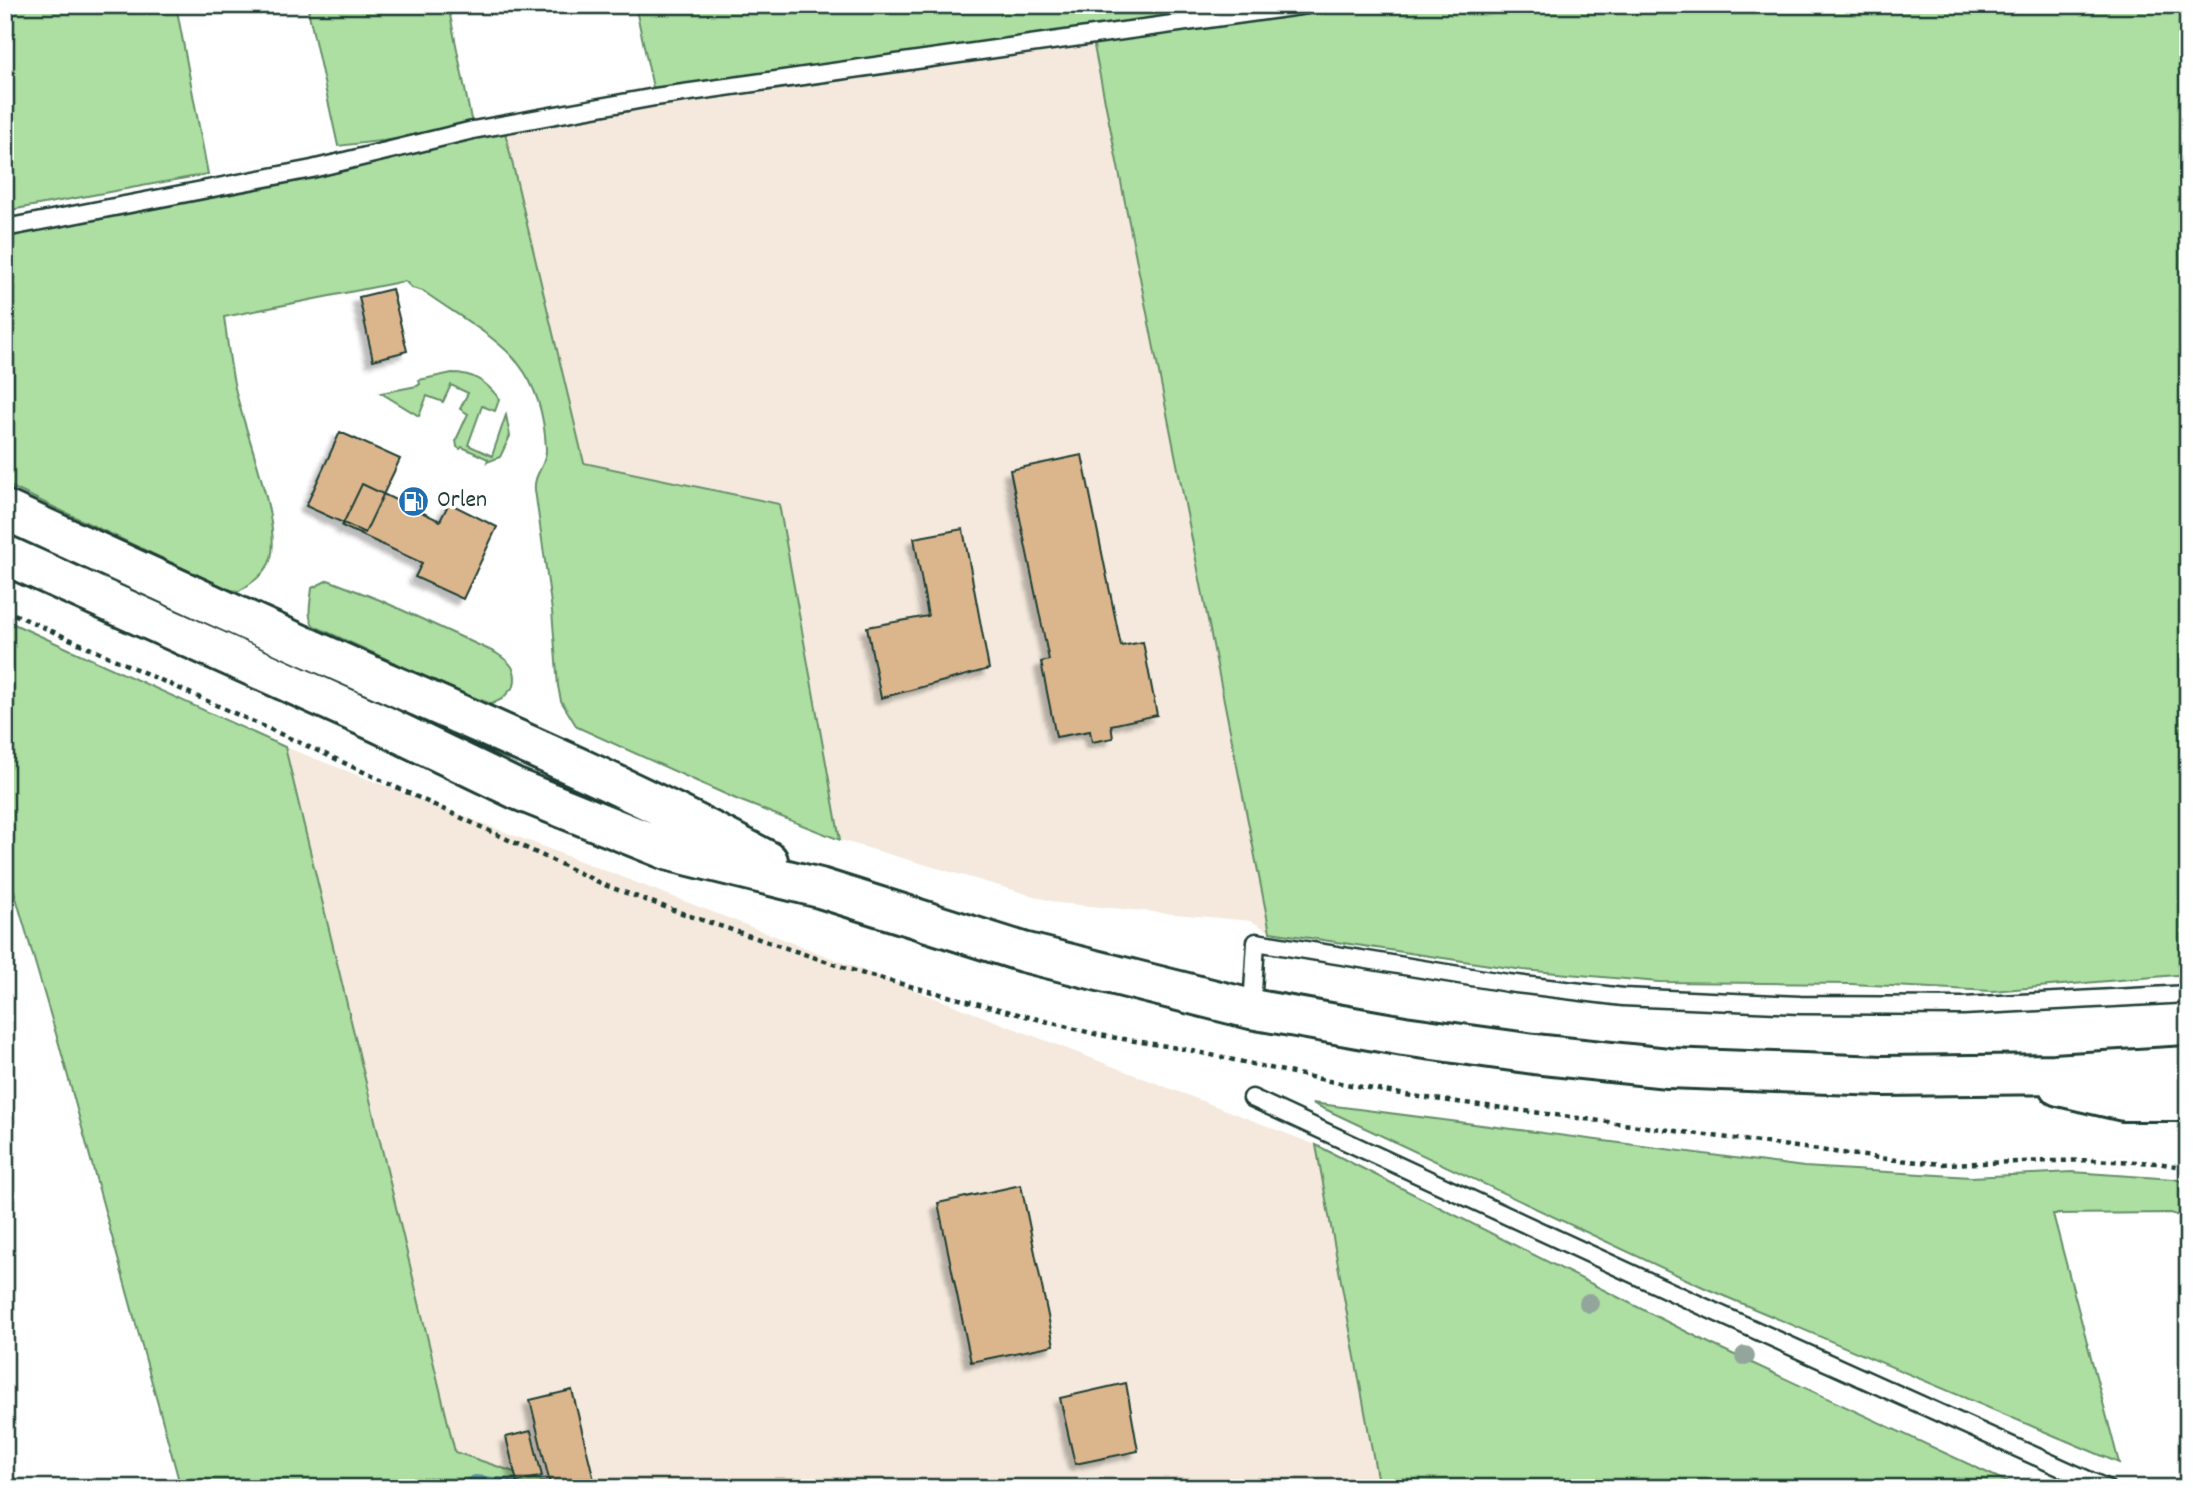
<svg xmlns="http://www.w3.org/2000/svg" width="2193" height="1493" viewBox="0 0 2193 1493" font-family="Dekko,sans-serif">
  <style>
    .built { fill: #f4e9dc }
    .green { fill: #acdfa1; stroke: #668e6a; stroke-width: 2 }
    .lines { fill: none; stroke-linecap: round; stroke-linejoin: round }
    .stream { stroke: #6093a2; stroke-width: 10 }
    .building { fill: #dbb68c; stroke: #1f3d34; stroke-width: 2; filter: url(#shadow) }
    .lane-casing { stroke: #1f3d34; stroke-width: 21 }
    .secondary-casing { stroke: #1f3d34; stroke-width: 44 }
    .path { stroke: #1f3d34; stroke-width: 4.5; stroke-dasharray: 5 5; stroke-linecap: butt }
    .lane { stroke: #fff; stroke-width: 16 }
    .secondary { stroke: #fff; stroke-width: 38 }
    .tree { fill: #93a69b }
    .labels { text-anchor: middle; dominant-baseline: central; stroke-width: 7; stroke-linejoin: round; paint-order: stroke }
    .poi-label { font-size: 24px; fill: #1f3d34; stroke: #fff; text-anchor: start }
  </style>
  <defs>
    <filter id="shadow"><feDropShadow dx="-6" dy="6" stdDeviation="2" flood-color="#0004"/></filter>
  </defs>
  <rect width="100%" height="100%" fill="#fff"/>
  <filter id="ink" filterUnits="userSpaceOnUse"><feTurbulence type="fractalNoise" baseFrequency=".0143" numOctaves="2"/><feDisplacementMap in="SourceGraphic" scale="14" xChannelSelector="R" yChannelSelector="G"/><feConvolveMatrix kernelMatrix="1 2 1 2 8 2 1 2 1" color-interpolation-filters="sRGB"/></filter>
  <g filter="url(#ink)">
    <!-- built -->
    <path class="built" d="M1092 35 1270 932 1251 921 1058 903 840 840 779 504 584 464 503 124Z
      M285 747 1316 1145 1379 1488H561L455 1452Z"/>
    <!-- green -->
    <path class="green" d="M5 5H176L208 174 5 211Z
      M307 5H448L473 129 503 124 584 463 779 504 840 840 736 799 577 727 561 701 558 686 552 611 535 490C533 474 547 465 546 449 542 355 492 340 423 291L412 288 405 281 224 317C228 343 230 371 237 396 246 434 281 523 271 558 267 573 252 583 239 591L229 590 5 484V228L465 131 338 146Z
      M635 5H2188V974L1992 991 1851 984 1659 982 1523 970 1270 932 1092 36 655 97Z
      M452 373C472 373 485 381 497 396L499 400 495 411 482 406 468 445 492 456 506 415 510 436 500 457 487 462 488 459 462 447 460 449 457 447 456 440 468 414 460 409 468 393 451 385 443 402 427 396 419 416 381 393 417 386 420 384 419 380Z
      M328 580 380 600 496 653C510 662 518 669 514 686L502 699 492 704 461 693 314 626C306 617 311 600 312 588Z
      M5 620 285 747 455 1452 561 1488H181L59 1044 5 860Z
      M1312 1103 1804 1167 1971 1177 2072 1172 2174 1179 2188 1183V1219L2171 1213 2053 1214 2119 1463 1705 1288Z
      M1316 1145 1711 1344 2020 1488H1379Z"/>
    <g class="lines">
      <!-- stream -->
      <path class="stream" d="M459 1488 475 1480 514 1484 518 1488"/>
    </g>
    <!-- building -->
    <path class="building" d="M392 289 407 351 373 360 359 297Z
      M340 432 400 459 365 533 306 506Z
      M1082 455 1121 646 1143 642 1157 715 1111 725 1113 738 1092 742 1090 731 1056 737 1041 662 1049 660 1010 470Z
      M362 484 440 521 449 503 497 527 463 599 415 577 422 563 342 526Z
      M963 529 989 669 881 698 867 627 928 616 914 538Z
      M1021 1185 1054 1345 971 1362 938 1203Z
      M1126 1383 1138 1451 1075 1464 1060 1398Z
      M572 1390 596 1488H551L530 1400Z
      M531 1431 542 1476 517 1482 506 1437Z"/>
    <g class="lines">
      <defs>
        <path id="lane" d="M5 228 312 169 473 130 655 97 1307 5
          M1252 1008 1256 942 1508 983 1623 997 1800 1005 1963 1006 2188 994
          M1252 1098 1713 1311 2106 1488"/>
        <path id="secondary" d="M5 510C120 563 234 615 349 666 490 728 632 788 768 861
          M5 555 379 723 516 789 670 851 820 888 1023 952 1251 1009 1404 1036 1534 1054 1668 1068 1882 1076 2054 1074 2188 1066
          M2059 1086 2124 1101H2188"/>
      </defs>
      <!-- lane casing -->
      <use href="#lane" class="lane-casing"/>
      <!-- secondary casing -->
      <use href="#secondary" class="secondary-casing"/>
      <!-- path -->
      <path class="path" d="M5 610 336 759 607 886 690 916 867 975 1099 1035 1184 1049 1329 1081 1412 1096 1887 1159 1942 1164 2093 1160 2157 1163 2188 1168"/>
      <!-- lane -->
      <use href="#lane" class="lane"/>
      <!-- secondary -->
      <use href="#secondary" class="secondary"/>
    </g>
    <!-- trees -->
    <g class="tree">
      <circle cx="1589" cy="1303" r="10"/>
      <circle cx="1745" cy="1356" r="10"/>
    </g>
  </g>
  <!-- icons -->
  <defs>
    <symbol id="fuel-disc" viewBox="-11 -11 22 22"><circle r="9.5" fill="#1f6fb2" stroke="#fff"/><path d="M-5.5-6h7V0h2V4h1.3V-2.5L3-4.5l.8-.8L6-3V5H2.5V1h-1V6h-7ZM-4.2-4.7v3.2H.2V-4.7Z" fill="#fff"/></symbol>
  </defs>
  <g fill-rule="evenodd">
    <use href="#fuel-disc" x="396" y="484" width="35" height="35"/>
  </g>
  <g class="labels">
    <!-- poi labels -->
    <g class="poi-label">
      <text x="437" y="501">Orlen</text>
    </g>
  </g>
  <!-- margin -->
  <rect width="2193" height="1493" fill="none" stroke="#fff" stroke-width="28"/>
  <rect x="14" y="14" width="2165" height="1465" fill="none" stroke="#1f3d34" stroke-width="2.5" filter="url(#ink)"/>
</svg>
